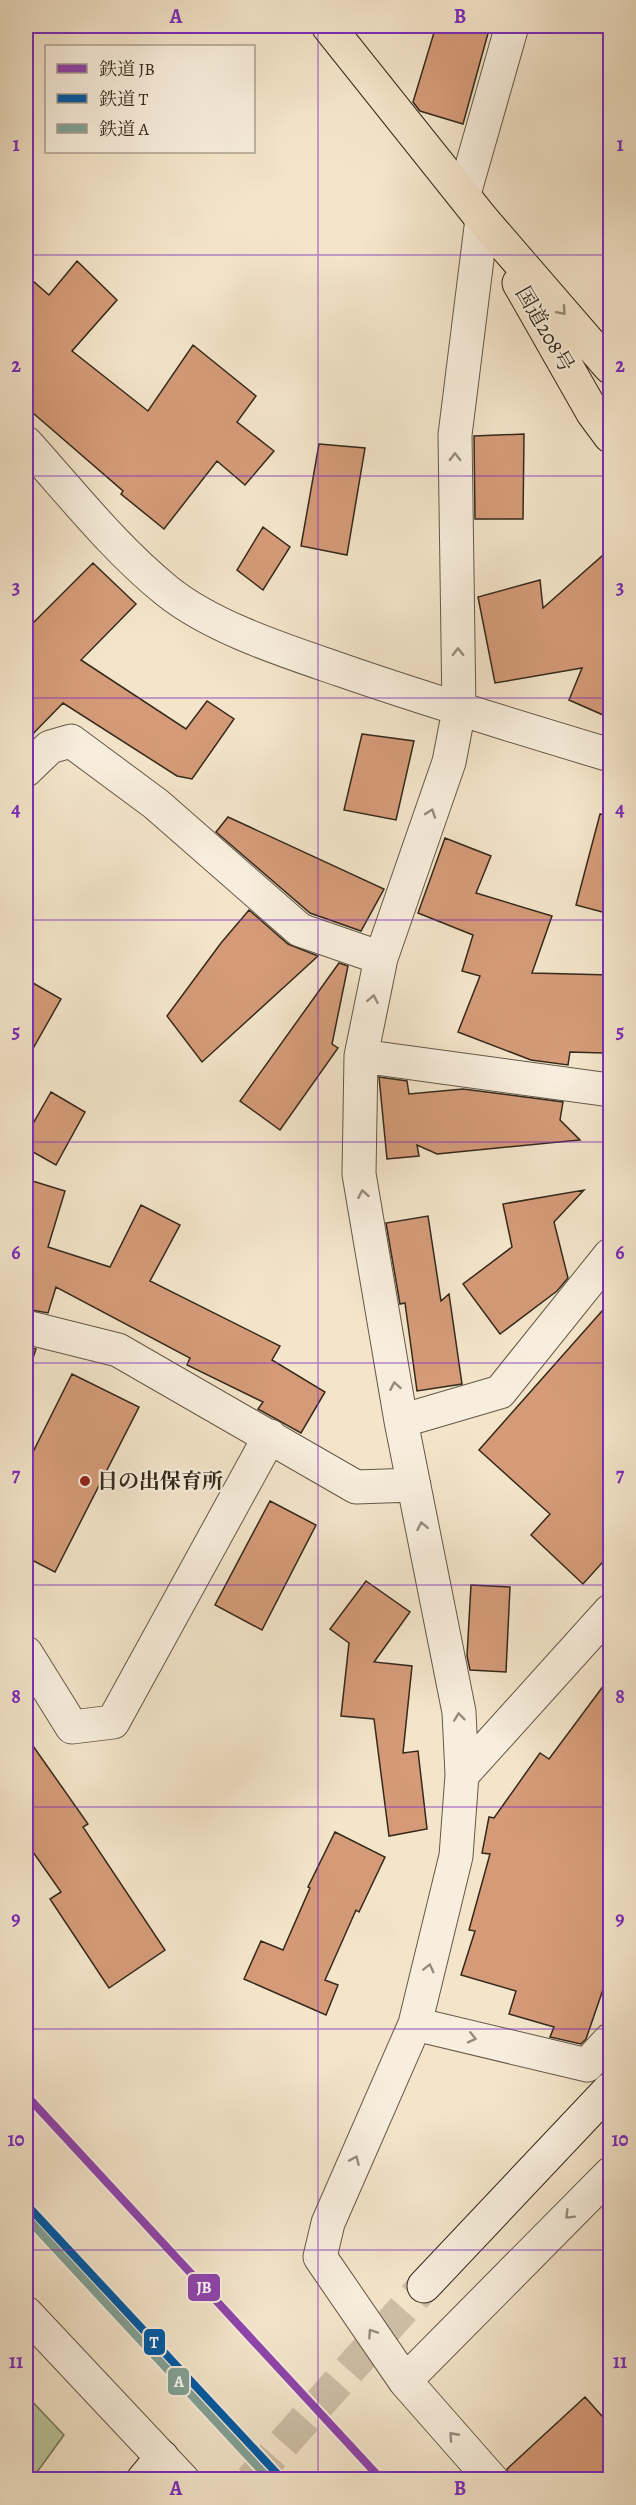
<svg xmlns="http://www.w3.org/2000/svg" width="636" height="2505" viewBox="0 0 636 2505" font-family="Alegreya,'Noto Serif JP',serif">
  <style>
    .green { fill: #b8c599; stroke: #76775a; stroke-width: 1.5 }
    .building { fill: #d59b79; stroke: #34291b; stroke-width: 1.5 }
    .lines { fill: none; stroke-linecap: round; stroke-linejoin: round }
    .secondary-tunnel { stroke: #cebfa7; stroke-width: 33; stroke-dasharray: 33 16; stroke-linecap: butt }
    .street-casing { stroke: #645847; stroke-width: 35 }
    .secondary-casing { stroke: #34291b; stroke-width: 35 }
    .highway-casing { stroke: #34291b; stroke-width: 35 }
    .street { stroke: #f8eedd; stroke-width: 33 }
    .secondary { stroke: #f8eedd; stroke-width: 33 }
    .highway { stroke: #f4e5ca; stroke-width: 33 }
    .rail-1-casing { stroke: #f8eedd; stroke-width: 12 }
    .rail-2-casing { stroke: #f8eedd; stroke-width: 12 }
    .rail-3-casing { stroke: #f8eedd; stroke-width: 12 }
    .rail-1 { stroke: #8e44ad; stroke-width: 8 }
    .rail-2 { stroke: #0059a6; stroke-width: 8 }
    .rail-3 { stroke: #82a297; stroke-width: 8 }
    .oneway { stroke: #948772 }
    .oneway2 { stroke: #968c7c }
    .grid { fill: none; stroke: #7b2cbf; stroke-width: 1.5; stroke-opacity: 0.55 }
    .poi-dot { fill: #8f2418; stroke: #f8eedd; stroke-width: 2 }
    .labels { text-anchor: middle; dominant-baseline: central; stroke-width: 4.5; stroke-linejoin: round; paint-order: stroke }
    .street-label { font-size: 21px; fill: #34291b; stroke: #f8eedd }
    .poi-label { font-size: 21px; font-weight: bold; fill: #34291b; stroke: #f8eedd; text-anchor: start }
    .line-badge { stroke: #f8eedd; stroke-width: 2 }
    .badge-label { font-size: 16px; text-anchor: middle; font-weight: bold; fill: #fff }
    .neatline { fill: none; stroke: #7b2cbf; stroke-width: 2 }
    .grid-label { font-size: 20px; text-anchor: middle; font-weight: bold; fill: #7b2cbf }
  </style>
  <rect width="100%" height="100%" fill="#f4e5ca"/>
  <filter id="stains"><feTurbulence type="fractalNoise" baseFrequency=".00333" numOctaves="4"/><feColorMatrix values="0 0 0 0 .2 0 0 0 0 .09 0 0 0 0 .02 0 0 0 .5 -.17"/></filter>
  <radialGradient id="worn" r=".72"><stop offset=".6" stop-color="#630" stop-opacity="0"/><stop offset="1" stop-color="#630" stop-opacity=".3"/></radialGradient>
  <!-- green -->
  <path class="green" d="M26 2395 64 2435 32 2479H26Z"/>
  <!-- building -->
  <path class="building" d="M436 26H490L463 124 420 111 413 102Z
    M77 261 117 300 72 351 148 411 193 345 256 396 237 422 274 451 245 485 217 461 164 529 121 494 123 491 26 407V275L49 295Z
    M524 434 523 519H475L474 436Z
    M319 444 365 448 347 555 301 546Z
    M263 527 290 547 263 590 237 570Z
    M610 549V718L569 700 582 668 495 683 478 597 540 580 543 608Z
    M93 563 136 604 81 660 186 729 207 701 234 719 192 779 177 776 63 703 26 741V630Z
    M362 734 414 741 396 820 344 810Z
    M600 814 610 816V914L576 905Z
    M228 817 384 889 361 931 310 913 216 832Z
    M445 838 491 856 476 893 552 916 532 973 610 975V996L603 1053 570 1052 568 1065 531 1060 458 1032 480 976 462 971 473 935 418 913Z
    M249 910 288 944 318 956 202 1062 167 1016 221 943Z
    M339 963 348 966 332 1044 338 1048 280 1130 240 1101Z
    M26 979 61 999 26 1061Z
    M379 1077 407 1081 409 1094 463 1089 563 1102 560 1120 580 1140 437 1154 417 1145 419 1156 387 1159Z
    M51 1092 85 1112 56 1165 26 1148V1136Z
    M26 1179 65 1191 48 1247 110 1267 141 1205 180 1225 150 1281 280 1346 272 1360 325 1392 301 1433 258 1409 263 1402 187 1365 190 1358 56 1287 48 1313 26 1309Z
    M584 1190 554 1222 568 1278 557 1291 500 1334 463 1284 512 1247 503 1204Z
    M428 1216 441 1301 449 1294 462 1384 417 1391 405 1303 400 1304 386 1223Z
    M610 1302V1554L583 1584 531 1535 550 1514 479 1450Z
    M26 1346 36 1349 32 1361 26 1360Z
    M72 1374 139 1407 55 1572 26 1557V1466Z
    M270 1501 316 1525 262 1630 215 1605Z
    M366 1581 410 1612 374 1662 412 1666 403 1753 418 1751 427 1829 389 1836 374 1719 341 1716 349 1643 330 1629Z
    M471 1585 510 1587 506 1672 470 1670 467 1656Z
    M610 1677V1969L586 2039 581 2044 550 2037 554 2027 509 2014 516 1991 461 1975 475 1931 469 1930 490 1854 482 1853 489 1817 494 1818 540 1753 549 1759Z
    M26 1736 88 1824 83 1827 165 1950 109 1988 50 1899 61 1892 26 1842Z
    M335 1832 385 1857 359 1912 356 1910 325 1980 338 1985 326 2015 244 1979 261 1941 283 1950 310 1888 308 1887Z
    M585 2397 610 2425V2480H510L507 2469Z"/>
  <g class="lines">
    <!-- secondary-tunnel -->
    <path class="secondary-tunnel" d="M251 2480 424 2286"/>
    <defs>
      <path id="street" d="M464 194 512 26
        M482 219 455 435 459 710 449 762 381 958 361 1056 359 1174 401 1421 459 1712 462 1775 456 1856 415 2024 328 2223 320 2257 405 2381 492 2480
        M26 443C71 493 115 549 167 591 213 628 286 651 341 670 430 701 520 728 610 755
        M26 770 50 747 71 741 156 804 300 930 381 958
        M361 1056 610 1090
        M26 1327 118 1350 356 1487 414 1485
        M401 1421 500 1392 610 1255
        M26 1653 72 1727 113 1722 270 1436
        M462 1775 610 1611
        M415 2024 587 2065 610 2040
        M26 2313 183 2480
        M405 2381 610 2174"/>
      <path id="secondary" d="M424 2286 610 2089
        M143 2480 162 2457"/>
      <path id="highway" d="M328 26 482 219 610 367
        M519 283 593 413 610 436"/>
    </defs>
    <!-- street casing -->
    <use href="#street" class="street-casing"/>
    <!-- secondary casing -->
    <use href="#secondary" class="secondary-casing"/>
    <!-- highway casing -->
    <use href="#highway" class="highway-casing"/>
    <!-- street -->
    <use href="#street" class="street"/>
    <!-- secondary -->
    <use href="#secondary" class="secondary"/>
    <!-- highway -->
    <use href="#highway" class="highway"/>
    <defs>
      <path id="rail-1" d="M26 2095 382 2480"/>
      <path id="rail-2" d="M26 2204 283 2480"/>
      <path id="rail-3" d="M26 2217 270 2480"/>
    </defs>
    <!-- rail-1 casing -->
    <use href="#rail-1" class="rail-1-casing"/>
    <!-- rail-2 casing -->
    <use href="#rail-2" class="rail-2-casing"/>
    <!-- rail-3 casing -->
    <use href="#rail-3" class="rail-3-casing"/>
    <!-- rail-1 -->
    <use href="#rail-1" class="rail-1"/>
    <!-- rail-2 -->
    <use href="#rail-2" class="rail-2"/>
    <!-- rail-3 -->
    <use href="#rail-3" class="rail-3"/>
  </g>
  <!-- one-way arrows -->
  <defs><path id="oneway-chevron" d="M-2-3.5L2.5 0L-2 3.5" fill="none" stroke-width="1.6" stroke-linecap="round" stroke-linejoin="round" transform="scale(1.5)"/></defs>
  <use class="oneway" href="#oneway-chevron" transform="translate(562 311) rotate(49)"/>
  <g class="oneway2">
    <use href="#oneway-chevron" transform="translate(455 457) rotate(-91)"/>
    <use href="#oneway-chevron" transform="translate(458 652) rotate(-91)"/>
    <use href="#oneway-chevron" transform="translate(431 813) rotate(-71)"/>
    <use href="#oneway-chevron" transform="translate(373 999) rotate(-79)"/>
    <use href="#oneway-chevron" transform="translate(363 1194) rotate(-100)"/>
    <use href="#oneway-chevron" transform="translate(395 1386) rotate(-100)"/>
    <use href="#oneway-chevron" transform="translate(422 1526) rotate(-101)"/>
    <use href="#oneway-chevron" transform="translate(459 1717) rotate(-96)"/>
    <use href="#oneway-chevron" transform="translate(429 1968) rotate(-76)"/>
    <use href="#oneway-chevron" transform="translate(472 2038) rotate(13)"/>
    <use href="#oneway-chevron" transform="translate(355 2160) rotate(-66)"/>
    <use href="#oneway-chevron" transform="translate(569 2215) rotate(135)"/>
    <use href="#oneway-chevron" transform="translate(372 2333) rotate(-124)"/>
    <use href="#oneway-chevron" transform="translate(453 2436) rotate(-132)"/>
  </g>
  <!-- grid -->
  <path class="grid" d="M318 26V2480M26 255H610M26 476H610M26 698H610M26 920H610M26 1142H610M26 1363H610M26 1585H610M26 1807H610M26 2029H610M26 2250H610"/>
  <!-- markers -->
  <circle class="poi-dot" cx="85" cy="1481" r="6"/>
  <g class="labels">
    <!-- street labels -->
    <g class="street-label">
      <text transform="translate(545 329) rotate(60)">国道208号</text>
    </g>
    <!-- poi labels -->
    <g class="poi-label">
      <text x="97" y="1481">日の出保育所</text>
    </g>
  </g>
  <g class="line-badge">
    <rect x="187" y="2273" width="34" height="29" rx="6" fill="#8e44ad"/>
    <rect x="143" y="2328" width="23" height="28" rx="6" fill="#0059a6"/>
    <rect x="167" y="2367" width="23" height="29" rx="6" fill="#82a297"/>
  </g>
  <g class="badge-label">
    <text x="204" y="2293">JB</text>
    <text x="154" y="2348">T</text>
    <text x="179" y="2387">A</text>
  </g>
  <!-- margin -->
  <rect width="636" height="2505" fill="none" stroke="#f4e5ca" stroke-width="66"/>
  <!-- legend -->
  <rect x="45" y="45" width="210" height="108" fill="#f8eedd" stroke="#aa9f8f" stroke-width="1.5"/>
  <rect x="57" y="64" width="30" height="9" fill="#8e44ad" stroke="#aa9f8f" stroke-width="1.5"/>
  <text x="99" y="75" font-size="18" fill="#34291b">鉄道 JB</text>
  <rect x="57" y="94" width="30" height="9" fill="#0059a6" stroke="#aa9f8f" stroke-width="1.5"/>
  <text x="99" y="105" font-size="18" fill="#34291b">鉄道 T</text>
  <rect x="57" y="124" width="30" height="9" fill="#82a297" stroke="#aa9f8f" stroke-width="1.5"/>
  <text x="99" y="135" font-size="18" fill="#34291b">鉄道 A</text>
  <rect x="33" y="33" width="570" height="2439" class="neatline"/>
  <g class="grid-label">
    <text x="176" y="23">A</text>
    <text x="460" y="23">B</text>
    <text x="16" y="151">1</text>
    <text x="620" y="151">1</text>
    <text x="16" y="372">2</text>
    <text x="620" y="372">2</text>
    <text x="16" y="594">3</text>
    <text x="620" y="594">3</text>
    <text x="16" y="816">4</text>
    <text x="620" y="816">4</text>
    <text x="16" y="1038">5</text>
    <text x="620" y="1038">5</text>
    <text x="16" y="1259">6</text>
    <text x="620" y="1259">6</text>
    <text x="16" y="1481">7</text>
    <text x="620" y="1481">7</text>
    <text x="16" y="1703">8</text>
    <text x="620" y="1703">8</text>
    <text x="16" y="1925">9</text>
    <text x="620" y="1925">9</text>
    <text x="16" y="2146">10</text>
    <text x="620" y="2146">10</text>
    <text x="16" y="2368">11</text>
    <text x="620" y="2368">11</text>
    <text x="176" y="2495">A</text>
    <text x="460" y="2495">B</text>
  </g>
  <rect width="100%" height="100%" filter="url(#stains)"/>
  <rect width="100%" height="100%" fill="url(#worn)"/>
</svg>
